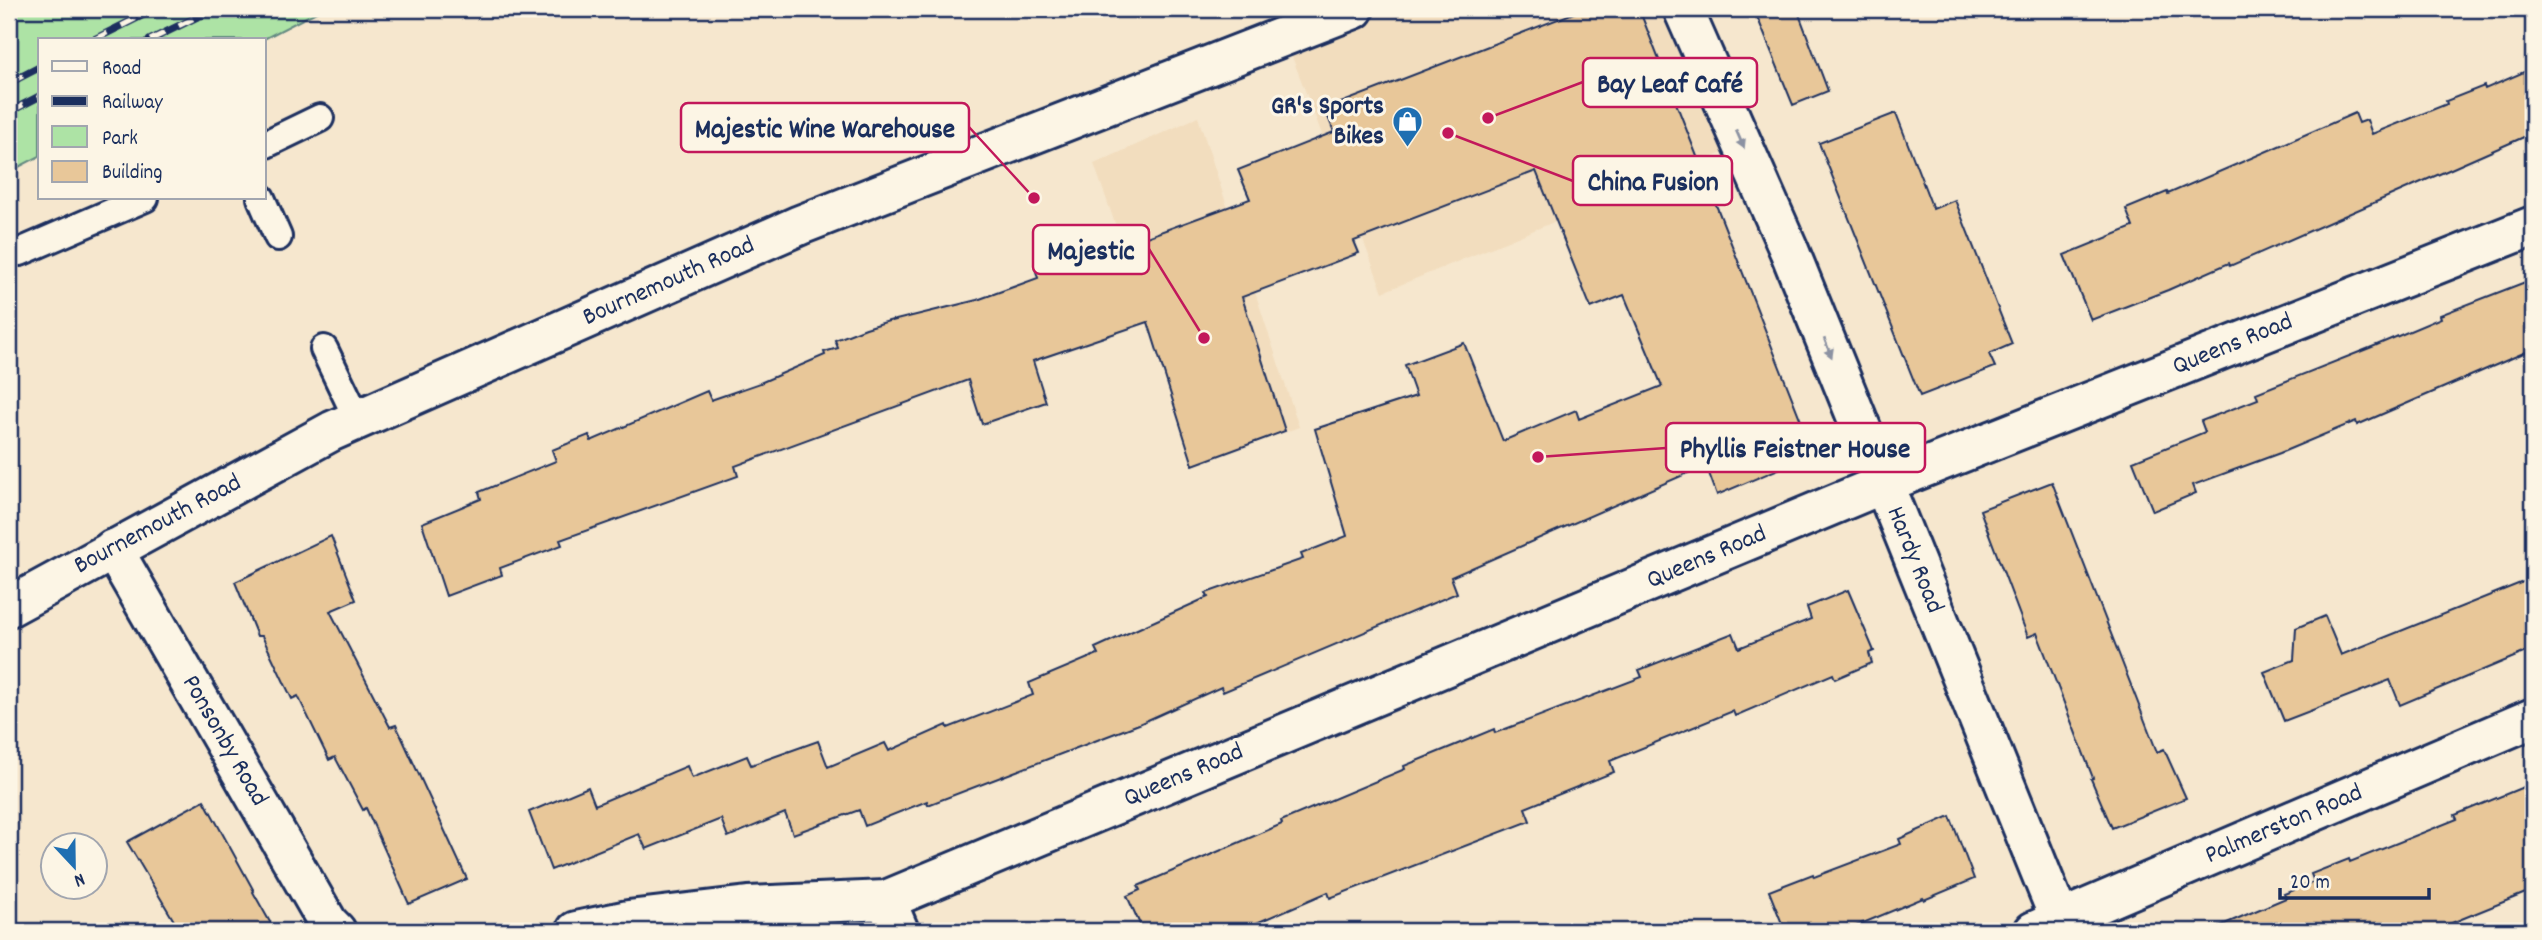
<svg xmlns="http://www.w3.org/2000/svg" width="2542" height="940" viewBox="0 0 2542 940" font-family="Dekko,sans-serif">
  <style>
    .built { fill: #f2ddbe }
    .green { fill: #ade3a5; stroke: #648982; stroke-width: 2 }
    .building { fill: #e8c799; stroke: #1b2f5e; stroke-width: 2 }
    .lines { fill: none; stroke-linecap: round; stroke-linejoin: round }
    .service-casing { stroke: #1b2f5e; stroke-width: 32 }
    .minor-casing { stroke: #1b2f5e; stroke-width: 44 }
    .trunk-casing { stroke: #1b2f5e; stroke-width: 44 }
    .service { stroke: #fcf5e5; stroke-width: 26 }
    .minor { stroke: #fcf5e5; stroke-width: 38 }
    .trunk { stroke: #fcf5e5; stroke-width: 38 }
    .rail-casing { stroke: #1b2f5e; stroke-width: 8 }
    .rail { stroke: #fcf5e5; stroke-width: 5; stroke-dasharray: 16; stroke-linecap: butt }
    .oneway { fill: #8c92a2 }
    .labels { text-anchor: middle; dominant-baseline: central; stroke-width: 6; stroke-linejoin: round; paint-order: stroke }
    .poi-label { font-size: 26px; font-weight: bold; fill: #1b2f5e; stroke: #fcf5e5; text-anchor: end }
    .street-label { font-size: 26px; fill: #1b2f5e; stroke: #fcf5e5 }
    .leader { fill: none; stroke: #c2185b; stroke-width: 2.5 }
    .callout-dot { fill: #c2185b; stroke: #fcf5e5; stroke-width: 2.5 }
    .callout { fill: #fcf5e5; stroke: #c2185b; stroke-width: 2.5 }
    .callout-label { font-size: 28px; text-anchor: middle; font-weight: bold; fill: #1b2f5e }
  </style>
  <rect width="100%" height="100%" fill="#f6e7ce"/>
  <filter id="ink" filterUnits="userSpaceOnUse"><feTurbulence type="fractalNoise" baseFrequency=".0143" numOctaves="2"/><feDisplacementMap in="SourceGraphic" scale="14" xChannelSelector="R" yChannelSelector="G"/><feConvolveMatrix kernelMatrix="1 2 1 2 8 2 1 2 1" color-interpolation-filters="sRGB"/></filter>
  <g filter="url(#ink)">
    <!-- built -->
    <path class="built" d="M1354 9H1683L1742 145 1383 292 1284 36Z
      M1198 117 1299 427 1193 465 1123 246 1094 164Z"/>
    <!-- green -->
    <path class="green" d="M9 9H322L262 40H40V156L9 172Z"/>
    <!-- building -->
    <path class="building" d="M1584 9H1639L1814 454 1717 495 1706 465 1451 577 1457 593 1223 692 1221 687 1139 724 928 805 927 801 865 826 859 810 793 834 785 813 728 837 721 819 646 849 639 834 551 870 529 812 588 787 595 805 687 766 692 778 747 756 751 765 818 741 828 767 885 743 889 751 947 725 948 728 1033 695 1029 683 1098 654 1095 648 1208 597 1206 593 1303 559 1301 554 1347 536 1315 429 1416 396 1405 365 1464 343 1503 441 1576 410 1579 419 1662 386 1624 295 1591 308 1536 171 1354 241 1359 253 1242 297 1285 431 1193 465 1148 322 1033 361 1046 402 982 424 968 380 735 466 738 476 560 540 562 545 500 568 502 575 446 596 422 523 481 499 479 492 556 461 552 450 589 435 591 441 707 391 711 400 760 383 825 355 824 352 838 348 835 340 866 328 892 320V321L977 300 1038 278 1035 268 1093 249 1095 256 1250 199 1238 170 1334 132 1325 109Z
      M1754 9H1797L1828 91 1793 105Z
      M2533 68V133L2230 266 2229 263 2168 290 2091 320 2064 255 2133 227 2126 209 2167 192 2168 194 2355 113 2359 123 2367 120 2372 134 2447 104 2446 101 2484 86 2485 89Z
      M1896 113 1933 209 1955 200 2012 344 1989 354 1995 367 1920 396 1819 143Z
      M2533 279V349L2357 425 2356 421 2280 453 2193 485 2196 493 2153 511 2133 461 2205 432 2201 421 2258 399 2256 393 2372 347 2441 318 2440 315Z
      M2052 482 2157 752 2164 749 2186 798 2112 828 2091 779 2093 778 2037 633 2028 637 1980 510Z
      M331 536 356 600 330 611 390 727 396 725 467 879 409 904 366 808 363 810 335 757 329 760 298 696 292 699 262 636H257L235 582Z
      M2533 578V649L2400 705 2390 680 2284 721 2264 672 2294 660 2296 628 2325 616 2341 655Z
      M1848 590 1874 651 1869 653 1872 663 1835 679 1833 674 1735 716 1733 711 1610 761 1614 772 1525 808 1530 821 1330 898 1328 892 1238 931H1143L1127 896 1140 890 1138 886 1282 824 1281 821 1405 769 1404 766 1453 746 1494 729 1495 733 1642 677 1639 670 1733 633 1739 648 1811 619 1807 607Z
      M2533 783V890L2432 931H2208L2286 898 2284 894 2314 882 2311 874 2349 859 2350 862 2457 819 2455 815Z
      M204 800 254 891 253 892 275 931H180L127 842Z
      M1950 816 1974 879 1924 900 1923 898 1844 931H1785L1769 891 1813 874 1814 877 1901 844 1899 839Z"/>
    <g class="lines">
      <defs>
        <path id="service" d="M264 145 320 118
          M261 198 278 237
          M20 252 145 198
          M324 349 358 420"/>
        <path id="minor" d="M1683 9 1789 250 2060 920
          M113 549 328 923 336 931
          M886 900 1883 484 2533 226
          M576 931 628 920 748 906 886 900 899 931
          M2034 931 2533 718"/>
        <path id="trunk" d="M9 607 332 431 800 225 1354 9"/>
      </defs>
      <!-- service casing -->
      <use href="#service" class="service-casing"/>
      <!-- minor casing -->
      <use href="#minor" class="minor-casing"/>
      <!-- trunk casing -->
      <use href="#trunk" class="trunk-casing"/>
      <!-- service -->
      <use href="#service" class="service"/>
      <!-- minor -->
      <use href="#minor" class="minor"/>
      <!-- trunk -->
      <use href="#trunk" class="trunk"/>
      <defs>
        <path id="rail" d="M93 40 155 9
          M150 40 213 9
          M9 83 40 67
          M9 112 40 96"/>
      </defs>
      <!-- rail casing -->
      <use href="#rail" class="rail-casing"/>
      <!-- rail -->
      <use href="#rail" class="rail"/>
    </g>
    <!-- one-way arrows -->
    <defs><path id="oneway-solid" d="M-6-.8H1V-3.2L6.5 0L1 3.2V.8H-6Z" transform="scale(1.75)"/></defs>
    <g class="oneway">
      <use href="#oneway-solid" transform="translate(1740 139) rotate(66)"/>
      <use href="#oneway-solid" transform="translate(1828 348) rotate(68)"/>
    </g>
  </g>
  <!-- icons -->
  <defs>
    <symbol id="shop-pin" viewBox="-11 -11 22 30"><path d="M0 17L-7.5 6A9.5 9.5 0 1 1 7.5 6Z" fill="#1f6fb2" stroke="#fcf5e5"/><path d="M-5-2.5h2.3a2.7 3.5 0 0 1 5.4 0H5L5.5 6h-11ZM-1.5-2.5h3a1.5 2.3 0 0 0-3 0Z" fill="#fff"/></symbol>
  </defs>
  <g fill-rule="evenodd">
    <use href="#shop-pin" x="1390" y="104" width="35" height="47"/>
  </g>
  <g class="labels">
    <!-- poi labels -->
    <g class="poi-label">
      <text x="1384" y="107">GR's Sports<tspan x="1384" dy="30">Bikes</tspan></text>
    </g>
    <!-- street labels -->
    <g class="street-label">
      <text transform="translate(669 282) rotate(-24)">Bournemouth Road</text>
      <text transform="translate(2233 345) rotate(-22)">Queens Road</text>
      <text transform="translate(158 525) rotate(-28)">Bournemouth Road</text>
      <text transform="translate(1707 558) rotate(-23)">Queens Road</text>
      <text transform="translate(1914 560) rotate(68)">Hardy Road</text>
      <text transform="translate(224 741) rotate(60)">Ponsonby Road</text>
      <text transform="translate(1184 776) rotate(-23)">Queens Road</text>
      <text transform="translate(2284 825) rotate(-23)">Palmerston Road</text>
    </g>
  </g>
  <!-- callouts -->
  <path class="leader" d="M1488 118L1583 82M1034 198L969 127M1448 133L1573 181M1204 338L1149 249M1538 457L1666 448"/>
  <g class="callout-dot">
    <circle cx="1488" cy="118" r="7"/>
    <circle cx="1034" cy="198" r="7"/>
    <circle cx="1448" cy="133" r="7"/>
    <circle cx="1204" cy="338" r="7"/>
    <circle cx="1538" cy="457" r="7"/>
  </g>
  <g class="callout">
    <rect x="1583" y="58" width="174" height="49" rx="7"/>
    <rect x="681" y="103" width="288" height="49" rx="7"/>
    <rect x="1573" y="156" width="159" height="49" rx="7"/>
    <rect x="1033" y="225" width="116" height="49" rx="7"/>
    <rect x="1666" y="423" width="259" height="49" rx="7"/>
  </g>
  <g class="callout-label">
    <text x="1670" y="92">Bay Leaf Café</text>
    <text x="825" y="137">Majestic Wine Warehouse</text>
    <text x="1653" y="190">China Fusion</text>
    <text x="1091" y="259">Majestic</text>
    <text x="1795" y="457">Phyllis Feistner House</text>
  </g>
  <!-- margin -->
  <rect width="2542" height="940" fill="none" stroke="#fcf5e5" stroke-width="35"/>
  <rect x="18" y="18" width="2507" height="905" fill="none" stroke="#1b2f5e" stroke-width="2.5" filter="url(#ink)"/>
  <!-- legend -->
  <rect x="38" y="38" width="228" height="161" fill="#fcf5e5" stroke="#a2a6af" stroke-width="2"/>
  <rect x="52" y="61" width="35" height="10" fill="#fcf5e5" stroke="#a2a6af" stroke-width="2"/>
  <text x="102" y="74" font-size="21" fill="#1b2f5e">Road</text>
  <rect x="52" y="96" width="35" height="10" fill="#1b2f5e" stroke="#a2a6af" stroke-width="2"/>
  <text x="102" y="108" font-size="21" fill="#1b2f5e">Railway</text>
  <rect x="52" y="126" width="35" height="21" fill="#ade3a5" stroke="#a2a6af" stroke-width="2"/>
  <text x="102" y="144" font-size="21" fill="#1b2f5e">Park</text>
  <rect x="52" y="161" width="35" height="21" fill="#e8c799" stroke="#a2a6af" stroke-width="2"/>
  <text x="102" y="178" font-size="21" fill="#1b2f5e">Building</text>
  <!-- north arrow -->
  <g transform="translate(74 866) rotate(158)"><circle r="33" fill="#fcf5e5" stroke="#a2a6af" stroke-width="2"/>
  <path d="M0-5L12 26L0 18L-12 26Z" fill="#1f6fb2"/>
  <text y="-10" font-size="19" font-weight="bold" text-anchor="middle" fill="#1b2f5e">N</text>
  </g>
  <!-- scale -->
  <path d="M2280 888v10h149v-10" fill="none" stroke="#1b2f5e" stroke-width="3.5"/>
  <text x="2290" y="888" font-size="21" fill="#1b2f5e" stroke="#fcf5e5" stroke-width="5" paint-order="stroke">20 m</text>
</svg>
